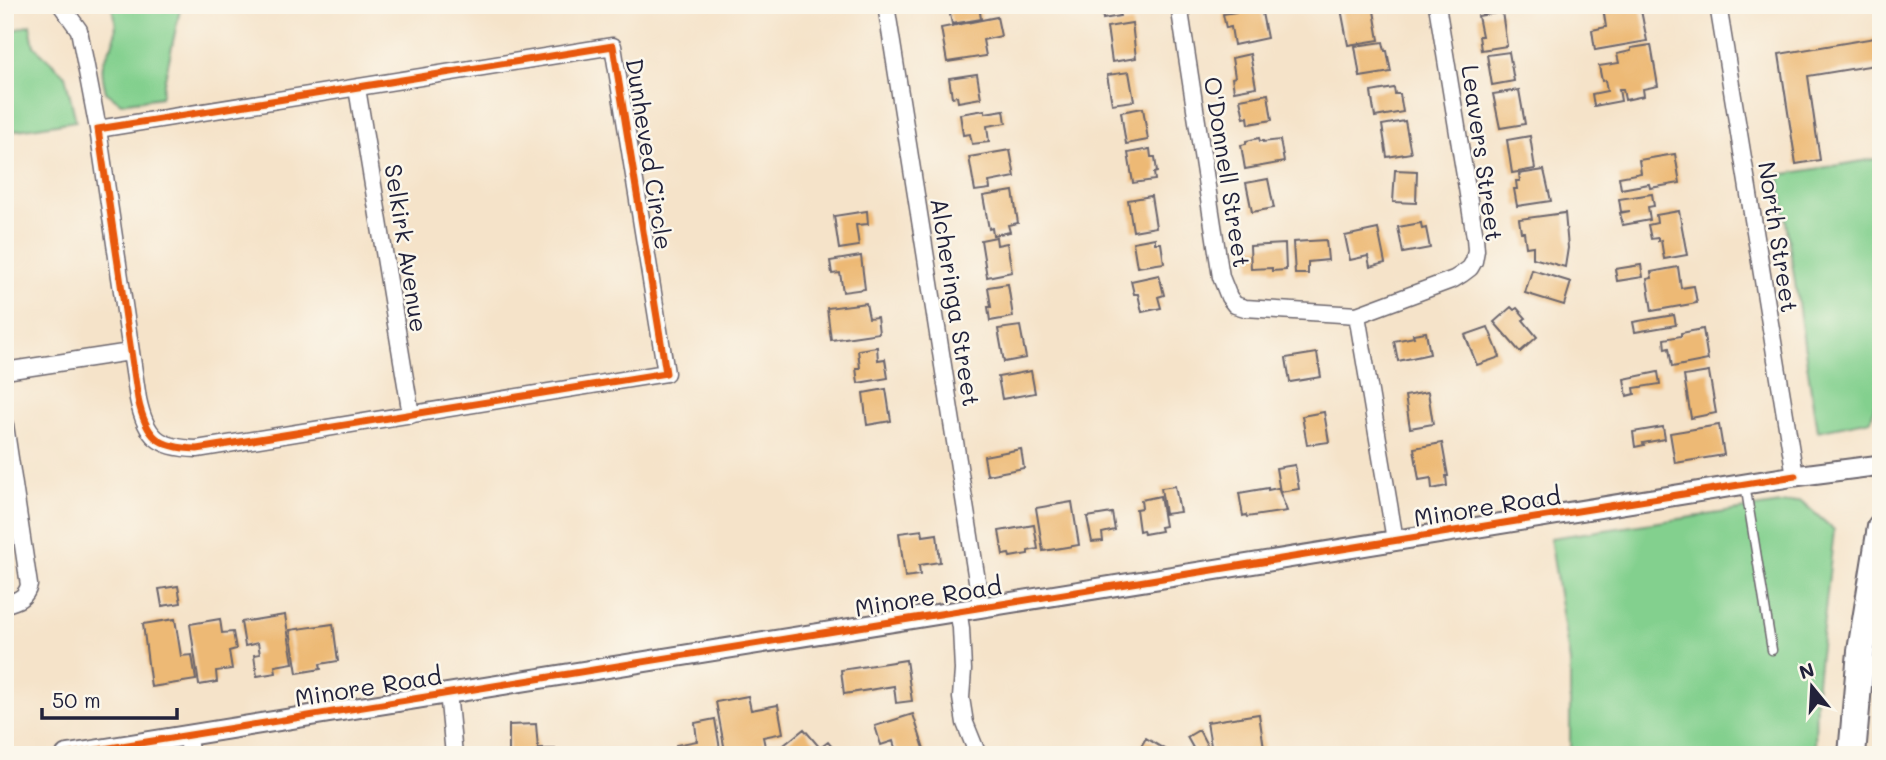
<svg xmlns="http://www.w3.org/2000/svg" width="1886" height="760" viewBox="0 0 1886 760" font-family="Mali,sans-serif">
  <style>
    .green { fill: #83d08e; stroke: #527964; stroke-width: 2 }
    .building { fill: #edb974 }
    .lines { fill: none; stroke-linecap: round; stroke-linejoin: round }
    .service-casing { stroke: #6c666d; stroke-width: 11 }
    .minor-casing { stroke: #6c666d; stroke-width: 19 }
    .tertiary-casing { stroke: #6c666d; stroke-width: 23 }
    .trunk-casing { stroke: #6c666d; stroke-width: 30 }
    .service { stroke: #fff; stroke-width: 8 }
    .minor { stroke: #fff; stroke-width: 16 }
    .tertiary { stroke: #fff; stroke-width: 19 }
    .trunk { stroke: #fff; stroke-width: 26 }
    .cycleway-casing { stroke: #fbf7ec; stroke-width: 11 }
    .cycleway { stroke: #e8590c; stroke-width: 7 }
    .labels { text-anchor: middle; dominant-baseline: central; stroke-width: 5; stroke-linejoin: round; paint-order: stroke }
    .street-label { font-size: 24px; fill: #22223b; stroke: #fbf7ec }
  </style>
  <rect width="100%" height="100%" fill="#fbf7ec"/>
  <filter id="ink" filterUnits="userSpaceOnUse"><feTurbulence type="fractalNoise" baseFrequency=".0143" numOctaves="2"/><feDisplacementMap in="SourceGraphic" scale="14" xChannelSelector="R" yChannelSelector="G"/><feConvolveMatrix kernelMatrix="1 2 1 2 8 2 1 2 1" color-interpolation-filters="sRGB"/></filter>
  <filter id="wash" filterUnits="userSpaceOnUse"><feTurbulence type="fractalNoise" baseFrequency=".00686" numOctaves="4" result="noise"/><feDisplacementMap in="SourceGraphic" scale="28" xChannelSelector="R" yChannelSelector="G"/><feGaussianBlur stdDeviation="1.57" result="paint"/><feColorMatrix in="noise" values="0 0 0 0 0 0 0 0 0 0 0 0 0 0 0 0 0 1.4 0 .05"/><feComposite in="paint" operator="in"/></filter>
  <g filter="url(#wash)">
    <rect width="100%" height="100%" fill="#f5e3c9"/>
    <!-- green -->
    <path class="green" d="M111 5H181L161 97 121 103 106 92C104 83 101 74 103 64 104 58 108 54 110 49 118 35 117 20 111 5Z
      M30 25 34 46 65 75 76 121 5 132V33Z
      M1881 158V379L1871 420 1817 431 1779 175Z
      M1801 501 1834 530 1816 691 1815 755H1570V662L1550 538Z"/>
    <g id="blocks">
      <!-- building -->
      <path class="building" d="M948 5H979L981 19 952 24Z
        M1101 5H1118L1120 16 1103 19Z
        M1351 5H1373L1379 40 1348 45 1341 9 1351 8Z
        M1589 5H1640L1647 41 1595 50 1592 30 1606 27 1603 8 1590 10Z
        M1878 5H1881V64L1808 76 1820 160 1796 164 1779 54 1875 38Z
        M1261 8 1267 38 1234 45 1231 27 1226 28 1223 14Z
        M1502 12 1507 46 1481 50 1479 36H1482L1478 16Z
        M997 17 1001 36 983 40 986 56 947 62 941 28Z
        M1132 23 1136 58 1112 62 1107 27Z
        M1383 42 1385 51H1387L1391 72 1360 77 1355 46Z
        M1651 45 1658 86 1643 89 1644 96 1625 100 1623 89H1619L1621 101 1594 106 1592 94 1607 91 1605 80 1602 81 1599 66 1619 63 1617 54 1631 51V48Z
        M1509 52 1514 81 1492 85 1487 55Z
        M1250 54 1256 87 1234 91 1232 78 1235 77 1232 58Z
        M1129 72 1134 101 1112 104 1107 75Z
        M977 74 981 98 958 102 957 96 952 97 949 78Z
        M1394 88 1395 94H1400L1403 112 1375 117 1371 92Z
        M1519 90 1525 124 1500 128 1493 94Z
        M1268 94 1272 120 1249 124 1248 117 1244 118 1240 99Z
        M1143 108 1148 140 1126 144 1121 112Z
        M985 110V113L1004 110 1006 123 987 126 989 142 972 144 970 134 963 135 960 114Z
        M1405 121 1411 153 1387 157 1382 125Z
        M1530 136 1535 169 1512 173 1507 140Z
        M1259 138 1260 141H1263V142L1280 140 1284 162 1245 169 1241 145 1246 144V141Z
        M1150 149 1151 157H1155L1157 172 1154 173 1155 180 1133 183 1128 153Z
        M1010 150 1015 177 989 182 990 189 975 191 969 157Z
        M1675 154 1680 183 1650 188 1649 184 1621 189 1619 177 1641 173 1639 160Z
        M1395 170 1417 171 1416 203 1393 202Z
        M1544 170 1551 201 1517 206 1514 189H1517L1516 181H1520L1519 174Z
        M1268 179 1274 208 1252 212 1246 183Z
        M1013 191 1018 223 1008 225 1010 232 993 235 992 228 989 229 983 196Z
        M1652 194 1654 206 1648 207 1650 220 1623 225 1620 213 1630 211 1621 212 1619 199Z
        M1151 196 1156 227 1133 231 1128 200Z
        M867 211 868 224 856 225 859 246 839 249 834 216Z
        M1679 211 1687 255 1664 259 1661 240 1658 241V238L1651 239 1648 225 1657 223 1656 215Z
        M1565 213 1568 248 1565 267 1533 258V246L1526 247 1524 232H1521L1519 219Z
        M1421 223 1422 229 1426 228 1430 248 1403 253 1398 227Z
        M1378 229 1385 263 1370 267 1368 256 1350 260 1345 236Z
        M996 237 997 245 1007 243 1012 272 987 277 981 240Z
        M1155 238V243H1161L1164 263 1137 267 1133 242Z
        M1326 240 1328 260 1308 262V274H1295L1293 242Z
        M1285 244 1286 270 1272 271V268L1251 269 1250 246Z
        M861 256 865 289 843 292 840 273 832 274 830 261Z
        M1641 265 1643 277 1617 281 1615 269Z
        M1678 267 1681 288 1694 286 1697 303 1652 311 1647 279 1652 278 1651 272Z
        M1532 270 1571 282 1564 305 1525 293Z
        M1159 275 1164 295 1158 297 1161 308 1142 312 1138 294H1134L1131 281Z
        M1008 284 1013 317 990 321 988 307H991L988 287Z
        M866 303 869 318 877 317 879 333 831 340 827 308Z
        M1511 307 1514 310 1517 308 1526 318 1523 320 1537 337 1520 352 1494 322Z
        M1674 315 1676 325 1635 332 1633 322Z
        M1020 326 1026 358 1004 362 998 329Z
        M1488 327 1500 357 1477 365 1465 335Z
        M1703 329 1708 360 1672 367 1669 348 1665 349 1664 339 1681 336V333Z
        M1426 332 1430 354 1398 361 1394 341 1414 337 1413 334Z
        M877 347 878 360 885 359 888 378 858 383 856 368H860L858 350Z
        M1317 353 1321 377 1290 382 1286 358Z
        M1031 371 1035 393 1002 399 998 377Z
        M1658 372 1660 384 1634 388 1635 394 1627 396 1624 379Z
        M1709 372 1716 413 1691 418 1684 376Z
        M886 389 891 421 867 425 863 393Z
        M1428 392 1433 424 1410 428 1405 396Z
        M1324 412 1329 442 1307 445 1302 416Z
        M1719 425 1724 455 1675 463 1670 433Z
        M1663 427 1665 439 1643 443 1644 445 1635 447 1633 432Z
        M1442 443 1448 476H1446L1447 486 1432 489 1431 478 1419 480 1414 448Z
        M1021 449 1024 468 987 475 984 456Z
        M1295 465 1299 489 1280 492 1276 468Z
        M1175 486 1180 512 1165 514 1161 488Z
        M1268 488V490L1278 488 1287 511 1247 517 1246 515 1243 516 1239 493Z
        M1160 496 1165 526 1160 527 1161 531 1144 534 1143 530 1139 531 1136 509 1142 508 1141 500Z
        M1072 502 1079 545 1043 551 1036 508Z
        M1112 513 1115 530 1102 533 1103 541 1092 542 1087 517Z
        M1034 525 1038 549 1028 551V554L1010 557 1009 554 1003 555 999 531Z
        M922 530 923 536 937 534 940 562 919 565 920 575 905 577 899 533Z
        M178 586 181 603 162 606 159 589Z
        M285 615 293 663 275 666 276 673 257 676 254 655 260 654 258 643 245 646 241 622Z
        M175 619 181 656 192 655 196 680 151 687 143 624Z
        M220 619 222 633 233 632 236 649 229 651 232 669 216 671 217 682 199 685 190 624Z
        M333 624 338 661 320 664 321 669 297 673 290 630Z
        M906 660 912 701 896 703 894 686 844 694 841 670Z
        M748 696 751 710 778 705 783 733 763 737 766 751 738 755 737 749 725 751 716 702Z
        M913 714 926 755H897L893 741 881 745 875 726Z
        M1259 714 1265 755H1238L1237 752 1228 753 1227 750 1212 752 1207 722Z
        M715 719 721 755H678L676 745 697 741 695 723Z
        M536 724 538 749H567V755H509V725Z
        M804 729 820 748 828 742 839 755H783L779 749Z
        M1199 730 1210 751 1212 755H1197L1187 737Z
        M1146 738 1174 755H1136Z"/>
    </g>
  </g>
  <g filter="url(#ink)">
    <use href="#blocks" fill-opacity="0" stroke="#6c666d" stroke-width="2"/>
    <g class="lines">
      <defs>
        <path id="service" d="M1745 484 1772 650"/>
        <path id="minor" d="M61 5 79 30 98 129
          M886 5 981 606
          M1179 5 1221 277 1229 297 1235 305 1245 308 1357 315 1454 279 1462 274 1470 268 1474 261 1476 250 1475 237 1437 5
          M1718 5 1795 476
          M613 46 666 373 197 449C158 448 146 437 138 399L98 129Z
          M357 88 411 415
          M1357 315 1395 540
          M5 371 130 352
          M5 425 29 585C26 598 17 601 5 604
          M958 610 961 628 963 670 961 698 965 723 978 755
          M448 692 454 755
          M187 735 191 755"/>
        <path id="tertiary" d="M66 755 1795 476 1881 465"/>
        <path id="trunk" d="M1852 755 1861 651 1881 527"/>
      </defs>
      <!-- service casing -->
      <use href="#service" class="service-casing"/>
      <!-- minor casing -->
      <use href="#minor" class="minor-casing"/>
      <!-- tertiary casing -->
      <use href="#tertiary" class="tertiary-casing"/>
      <!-- trunk casing -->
      <use href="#trunk" class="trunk-casing"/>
      <!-- service -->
      <use href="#service" class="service"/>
      <!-- minor -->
      <use href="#minor" class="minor"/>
      <!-- tertiary -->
      <use href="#tertiary" class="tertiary"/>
      <!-- trunk -->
      <use href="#trunk" class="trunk"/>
      <defs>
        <path id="cycleway" d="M613 46 666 373 197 449C158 448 146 437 138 399L98 129Z
          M66 755 1795 476"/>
      </defs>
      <!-- cycleway casing -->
      <use href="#cycleway" class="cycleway-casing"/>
      <!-- cycleway -->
      <use href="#cycleway" class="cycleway"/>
    </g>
  </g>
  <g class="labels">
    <!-- street labels -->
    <g class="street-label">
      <text transform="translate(1483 153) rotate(82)">Leavers Street</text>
      <text transform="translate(650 154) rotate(81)">Dunheved Circle</text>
      <text transform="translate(1228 172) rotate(81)">O'Donnell Street</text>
      <text transform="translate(1779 237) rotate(81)">North Street</text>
      <text transform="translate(407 248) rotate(81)">Selkirk Avenue</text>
      <text transform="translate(956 302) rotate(81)">Alcheringa Street</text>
      <text transform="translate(1487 506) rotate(-9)">Minore Road</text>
      <text transform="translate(928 596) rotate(-9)">Minore Road</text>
      <text transform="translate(368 686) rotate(-9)">Minore Road</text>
    </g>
  </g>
  <!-- margin -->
  <rect width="1886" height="760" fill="none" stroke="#fbf7ec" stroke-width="28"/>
  <!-- north arrow -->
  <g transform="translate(1812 687) rotate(342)" stroke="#fbf7ec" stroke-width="5" paint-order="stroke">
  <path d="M0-5L12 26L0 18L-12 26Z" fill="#22223b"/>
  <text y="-10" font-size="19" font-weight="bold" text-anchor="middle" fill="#22223b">N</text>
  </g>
  <!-- scale -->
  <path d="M42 708v10h135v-10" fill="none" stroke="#22223b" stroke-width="3.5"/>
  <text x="52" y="708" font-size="21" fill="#22223b" stroke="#fbf7ec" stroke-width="5" paint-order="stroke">50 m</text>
</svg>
